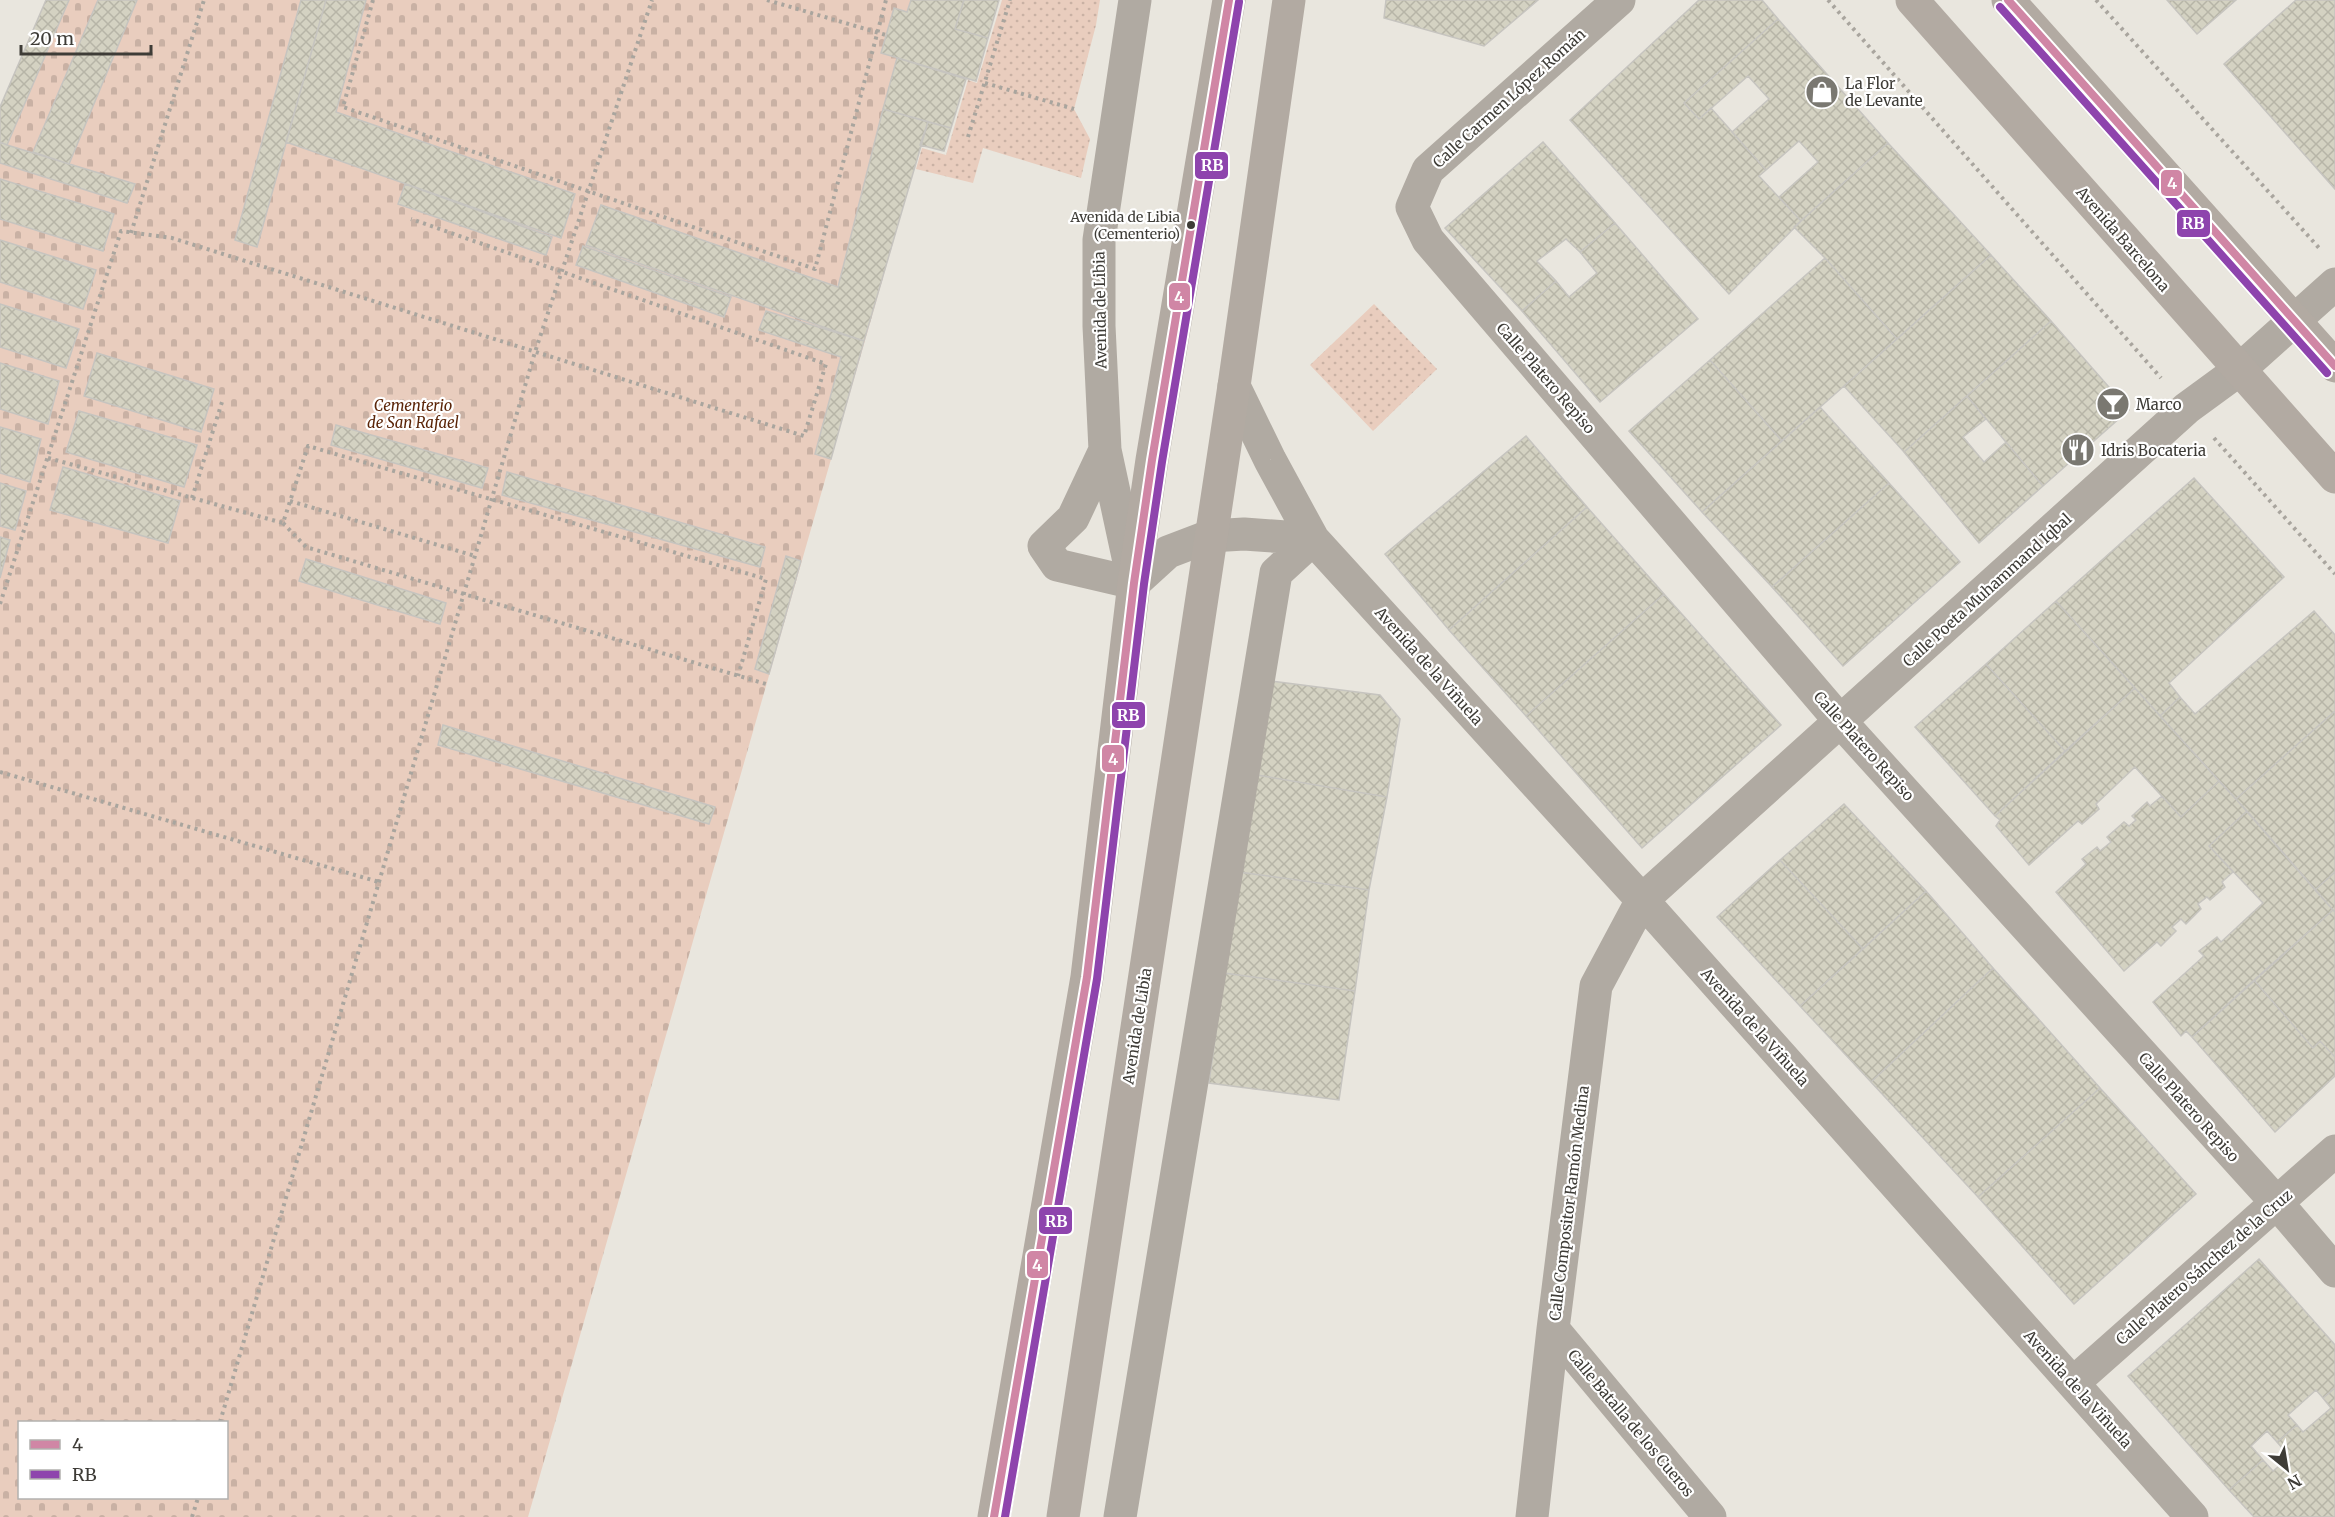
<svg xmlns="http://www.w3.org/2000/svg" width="2335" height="1517" viewBox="0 0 2335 1517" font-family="Merriweather,serif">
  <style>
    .cemetery { fill: url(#cemetery-stones); fill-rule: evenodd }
    .park { fill: url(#park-dots) }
    .building { fill: url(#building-cross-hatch); stroke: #c6c4bf; stroke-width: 1.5 }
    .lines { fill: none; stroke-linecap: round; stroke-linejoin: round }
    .path { stroke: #a9a59e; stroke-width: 4; stroke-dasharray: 3 4.5; stroke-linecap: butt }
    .minor { stroke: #b0aaa2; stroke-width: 33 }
    .major { stroke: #b2aaa2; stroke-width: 33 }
    .bus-1-casing { stroke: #fff; stroke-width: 12 }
    .bus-2-casing { stroke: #fff; stroke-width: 12 }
    .bus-1 { stroke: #d086a5; stroke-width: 8 }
    .bus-2 { stroke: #8e44ad; stroke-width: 8 }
    .bus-dot { fill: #3e3c37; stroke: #fff; stroke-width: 2 }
    .labels { text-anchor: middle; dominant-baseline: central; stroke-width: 4.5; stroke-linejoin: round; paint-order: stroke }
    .bus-label { font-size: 14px; fill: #3e3c37; stroke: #fff; text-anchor: end }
    .poi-label { font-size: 15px; fill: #3e3c37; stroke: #fff; text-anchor: start }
    .street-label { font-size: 15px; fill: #3e3c37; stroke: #fff }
    .park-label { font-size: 15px; font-style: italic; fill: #5b2508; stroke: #fff }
    .line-badge { stroke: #fff; stroke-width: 2 }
    .badge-label { font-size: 16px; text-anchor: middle; font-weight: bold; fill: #fff }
  </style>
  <defs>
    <pattern id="cemetery-stones" width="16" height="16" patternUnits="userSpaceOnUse" patternTransform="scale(1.5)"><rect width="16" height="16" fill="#e9cdbe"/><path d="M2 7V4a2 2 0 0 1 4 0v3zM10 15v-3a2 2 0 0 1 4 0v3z" fill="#c9b1a4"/></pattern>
    <pattern id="park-dots" width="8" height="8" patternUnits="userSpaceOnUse" patternTransform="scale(1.5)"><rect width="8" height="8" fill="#e9cdbe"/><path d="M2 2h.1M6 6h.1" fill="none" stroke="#c9b1a4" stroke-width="1.8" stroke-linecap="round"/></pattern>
    <pattern id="building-cross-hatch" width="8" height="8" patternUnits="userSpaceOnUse" patternTransform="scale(1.5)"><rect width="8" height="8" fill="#d4d2c2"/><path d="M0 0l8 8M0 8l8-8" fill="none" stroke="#b7b5a7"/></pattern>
  </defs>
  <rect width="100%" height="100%" fill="#e9e6de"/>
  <!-- cemetery -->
  <path class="cemetery" d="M46 0H999L976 81 966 79 944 151 921 145 528 1517H0V107ZM20 1422H226V1498H20Z"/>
  <!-- park -->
  <path class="park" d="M1002 0H1100L1096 25 1074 109 1090 139 1081 178 983 148 973 183 916 169 922 148 946 155 968 80 977 83Z
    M1374 304 1437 369 1373 431 1310 365Z"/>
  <!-- building -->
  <path class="building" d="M46 0H69L7 145 0 142V107Z
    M98 0H137L69 164 33 152Z
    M301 0H326L257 247 235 240Z
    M326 0H366L336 112 575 194 561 238 286 142Z
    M911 0H964L955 29 988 38 976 81 881 53 894 8 907 12Z
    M964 0H999L988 38 955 29Z
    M1386 0H1538L1484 46 1384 18Z
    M1699 0H1762L1778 19 1684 103 1699 119 1711 108 1766 170 1759 176 1801 221 1729 294 1570 120Z
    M2167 0H2236L2197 34Z
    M2296 0H2335V189L2224 64Z
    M1778 19 1888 143 1801 221 1779 197 1818 162 1799 141 1766 170 1732 132 1769 99 1748 76 1699 119 1684 103Z
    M897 58 966 79 951 128 883 109Z
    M883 109 928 122 864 341 586 245 601 205 838 287Z
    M928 122 951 128 944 151 920 145Z
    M0 142 7 145 135 184 127 203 0 163Z
    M1543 142 1615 223 1580 252 1566 239 1537 261 1556 281 1522 311 1445 228Z
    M1888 143 1991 255 1897 339 1825 258 1794 227Z
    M0 179 114 214 103 251 0 219Z
    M405 184 552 237 546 255 398 204Z
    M1615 223 1698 319 1600 402 1522 311 1556 281 1569 297 1597 273 1580 252Z
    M0 240 96 270 83 309 0 282Z
    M583 246 731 297 724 317 576 265Z
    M1991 255 2051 321 1904 452 1844 386Z
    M1825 258 1897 339 1782 441 1710 360Z
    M0 304 79 329 66 368 0 347Z
    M766 311 864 341 831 459 815 454 841 357 759 330Z
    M2051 321 2129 410 2043 486 1967 396Z
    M97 353 214 389 201 432 84 396Z
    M1710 360 1782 441 1702 512 1629 431Z
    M0 363 59 381 48 424 0 409Z
    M1967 396 1986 419 1963 437 1984 462 2006 442 2043 486 1979 543 1904 452Z
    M1820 407 1889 483 1772 587 1702 512Z
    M79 411 197 445 184 487 66 452Z
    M336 425 488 468 482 488 331 445Z
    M0 427 41 439 30 482 0 473Z
    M1526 436 1587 507 1449 630 1385 554Z
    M63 467 180 501 168 543 50 510Z
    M507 472 765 547 760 567 502 495Z
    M2194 478 2284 577 2169 683 2180 697 2160 716 2056 601Z
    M0 483 26 491 15 530 0 526Z
    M1889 483 1960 562 1843 666 1772 587Z
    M1587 507 1664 594 1526 716 1449 630Z
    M0 537 10 540 0 578Z
    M786 556 801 561 769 674 755 669Z
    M306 559 446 603 440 624 299 581Z
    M1664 594 1781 725 1642 848 1526 716Z
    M2056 601 2135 688 2065 751 1986 664Z
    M2314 611 2335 635V711L2236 799 2160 716 2180 697 2195 714Z
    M1986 664 2065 751 1995 816 1915 727Z
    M1271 681 1380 695 1400 719 1387 797 1257 775Z
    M2135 688 2219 781 2181 817 2135 767 2096 804 2099 809 2082 824 2078 821 2029 865 1996 826 2000 820 1995 816Z
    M2335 711V872L2315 890 2236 799Z
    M443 725 715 807 709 824 438 745Z
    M1257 775 1387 797 1369 890 1239 872Z
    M2219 781 2247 811 2209 846 2233 872 2222 882 2225 887 2210 900 2207 897 2198 904 2201 909 2186 924 2181 919 2172 927 2176 931 2161 946 2157 942 2124 971 2056 892 2086 864 2082 859 2097 847 2100 851 2111 842 2107 837 2124 822 2129 826 2136 820 2132 816 2147 802 2150 806 2162 796 2181 817Z
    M1844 804 1926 891 1863 949 1780 860Z
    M2247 811 2333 910 2192 1037 2186 1031 2181 1036 2153 1002 2204 956 2199 951 2217 937 2221 942 2263 903 2209 846Z
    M1780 860 1863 949 1800 1006 1717 917Z
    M1239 872 1369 890 1355 991 1224 973Z
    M2335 872V912L2315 890Z
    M1926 891 1993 968 1871 1082 1800 1006Z
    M2333 910 2335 912V1057L2320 1041 2313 1048 2254 980Z
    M1993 968 2100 1088 1978 1197 1871 1082Z
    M1224 973 1355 991 1339 1100 1209 1083Z
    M2254 980 2313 1048 2320 1041 2335 1057V1076L2275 1132 2192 1037Z
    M2100 1088 2196 1194 2074 1304 1978 1197Z
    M2259 1259 2335 1345V1388L2323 1398 2316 1390 2288 1415 2297 1425 2277 1442 2267 1431 2251 1446 2263 1460 2229 1490 2128 1376Z
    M2335 1388V1517H2254L2229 1490 2263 1460 2273 1471 2290 1457 2277 1442 2297 1425 2303 1432 2331 1408 2323 1398Z"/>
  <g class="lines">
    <!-- path -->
    <path class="path" d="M373 0 343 107 815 269 886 0
      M767 0 886 35
      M1828 0 2161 378
      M2096 0 2320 249
      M985 83 1074 109
      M968 137 1010 0
      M131 233 204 0
      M2214 438 2335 574
      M48 458 283 523 308 446 766 579 738 676
      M192 498 222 402
      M290 501 475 556
      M283 523 306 547 766 684
      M0 604 121 231 172 238 804 436 826 364 411 219
      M0 772 379 882
      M220 1422 535 352 652 0
      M192 1517 198 1498"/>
    <!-- minor -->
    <path class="minor" d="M1619 0 1428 170 1412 207 1428 240 1841 722 2277 1203 2335 1271
      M1234 386 1270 460 1313 539 1642 900 2192 1517
      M1105 450 1073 518 1044 546 1057 565 1134 583
      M1133 580 1105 450 1099 326V240L1135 0
      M1134 583 1168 552 1210 536 1244 534 1313 539
      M1553 1329 1710 1517
      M2073 1383 2335 1151
      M1120 1517 1276 573 1313 539
      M1532 1517 1553 1329 1596 986 1642 900 2187 408 2239 370 2335 284"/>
    <!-- major -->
    <path class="major" d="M1912 0 2335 477
      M2008 0 2335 366
      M994 1517 1087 977 1134 583 1152 460 1229 0
      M1063 1517 1234 386 1289 0"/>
    <defs>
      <path id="bus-1" d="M2008 0 2335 366
        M994 1517 1087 977 1134 583 1152 460 1229 0"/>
      <path id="bus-2" d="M2000 7 2327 373
        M1005 1517 1097 979 1144 584 1162 462 1239 2"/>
    </defs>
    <!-- bus-1 casing -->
    <use href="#bus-1" class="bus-1-casing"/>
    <!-- bus-2 casing -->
    <use href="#bus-2" class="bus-2-casing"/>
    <!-- bus-1 -->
    <use href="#bus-1" class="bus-1"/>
    <!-- bus-2 -->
    <use href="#bus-2" class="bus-2"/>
  </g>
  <!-- icons -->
  <defs>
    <symbol id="shop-disc" viewBox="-11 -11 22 22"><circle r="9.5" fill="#7a7871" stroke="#fff"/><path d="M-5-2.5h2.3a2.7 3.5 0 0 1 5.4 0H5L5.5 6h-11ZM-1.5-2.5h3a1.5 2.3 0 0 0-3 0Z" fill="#fff"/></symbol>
    <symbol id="bar-disc" viewBox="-11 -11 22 22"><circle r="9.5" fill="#7a7871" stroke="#fff"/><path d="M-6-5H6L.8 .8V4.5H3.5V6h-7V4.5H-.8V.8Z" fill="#fff"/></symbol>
    <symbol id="restaurant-disc" viewBox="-11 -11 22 22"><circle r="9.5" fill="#7a7871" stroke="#fff"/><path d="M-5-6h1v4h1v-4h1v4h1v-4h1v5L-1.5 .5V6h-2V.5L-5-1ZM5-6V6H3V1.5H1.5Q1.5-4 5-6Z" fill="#fff"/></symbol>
  </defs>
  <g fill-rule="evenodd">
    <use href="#shop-disc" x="1803" y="73" width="38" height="38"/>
    <use href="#bar-disc" x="2094" y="385" width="38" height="38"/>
    <use href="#restaurant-disc" x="2059" y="431" width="38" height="38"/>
  </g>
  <!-- markers -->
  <circle class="bus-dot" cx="1191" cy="225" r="5"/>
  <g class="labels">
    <!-- bus labels -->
    <g class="bus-label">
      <text x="1180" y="217">Avenida de Libia<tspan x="1180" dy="17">(Cementerio)</tspan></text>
    </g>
    <!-- poi labels -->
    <g class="poi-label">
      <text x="1845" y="83">La Flor<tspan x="1845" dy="17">de Levante</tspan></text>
      <text x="2136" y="404">Marco</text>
      <text x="2101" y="450">Idris Bocateria</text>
    </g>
    <!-- street labels -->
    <g class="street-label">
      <text transform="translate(1509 98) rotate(-42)">Calle Carmen López Román</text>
      <text transform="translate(2123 239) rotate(49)">Avenida Barcelona</text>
      <text transform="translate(1100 310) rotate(-91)">Avenida de Libia</text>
      <text transform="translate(1546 378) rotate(49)">Calle Platero Repiso</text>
      <text transform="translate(1987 590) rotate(-42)">Calle Poeta Muhammand Iqbal</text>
      <text transform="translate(1429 666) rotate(48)">Avenida de la Viñuela</text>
      <text transform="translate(1864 746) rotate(48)">Calle Platero Repiso</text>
      <text transform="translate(1137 1026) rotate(-81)">Avenida de Libia</text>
      <text transform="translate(1755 1027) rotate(48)">Avenida de la Viñuela</text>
      <text transform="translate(2189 1107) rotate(48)">Calle Platero Repiso</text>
      <text transform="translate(1569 1203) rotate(-83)">Calle Compositor Ramón Medina</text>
      <text transform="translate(2204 1267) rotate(-41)">Calle Platero Sánchez de la Cruz</text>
      <text transform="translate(2078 1389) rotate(48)">Avenida de la Viñuela</text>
      <text transform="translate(1631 1423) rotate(50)">Calle Batalla de los Cueros</text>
    </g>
    <!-- park labels -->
    <g class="park-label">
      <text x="413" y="405">Cementerio<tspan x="413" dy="17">de San Rafael</tspan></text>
    </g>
  </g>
  <g class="line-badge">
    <rect x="1194" y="151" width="35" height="29" rx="6" fill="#8e44ad"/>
    <rect x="2160" y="169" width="23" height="28" rx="6" fill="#d086a5"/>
    <rect x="2176" y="209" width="35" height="29" rx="6" fill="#8e44ad"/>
    <rect x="1168" y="282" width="23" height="29" rx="6" fill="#d086a5"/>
    <rect x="1111" y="701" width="35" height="28" rx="6" fill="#8e44ad"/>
    <rect x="1101" y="744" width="24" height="29" rx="6" fill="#d086a5"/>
    <rect x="1038" y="1206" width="35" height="29" rx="6" fill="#8e44ad"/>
    <rect x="1026" y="1250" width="23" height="29" rx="6" fill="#d086a5"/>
  </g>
  <g class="badge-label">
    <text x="1212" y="171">RB</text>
    <text x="2172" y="189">4</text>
    <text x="2193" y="229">RB</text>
    <text x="1179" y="303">4</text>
    <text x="1128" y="721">RB</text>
    <text x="1113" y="765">4</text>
    <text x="1056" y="1227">RB</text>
    <text x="1037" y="1271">4</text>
  </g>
  <!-- legend -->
  <rect x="18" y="1421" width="210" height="78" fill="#ffffff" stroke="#b2b1af" stroke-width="1.5"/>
  <rect x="30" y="1440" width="30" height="9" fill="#d086a5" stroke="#b2b1af" stroke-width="1.5"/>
  <text x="72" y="1451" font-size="18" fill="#3e3c37">4</text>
  <rect x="30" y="1470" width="30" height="9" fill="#8e44ad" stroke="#b2b1af" stroke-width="1.5"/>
  <text x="72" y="1481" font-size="18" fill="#3e3c37">RB</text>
  <!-- north arrow -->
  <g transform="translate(2287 1469) rotate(150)" stroke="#ffffff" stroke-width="4.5" paint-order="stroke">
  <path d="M0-4.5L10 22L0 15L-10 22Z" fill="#3e3c37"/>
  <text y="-9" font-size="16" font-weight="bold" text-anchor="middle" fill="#3e3c37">N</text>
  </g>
  <!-- scale -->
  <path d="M21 45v9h130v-9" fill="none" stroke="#3e3c37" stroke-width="3"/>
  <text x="30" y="45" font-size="18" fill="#3e3c37" stroke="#ffffff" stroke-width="4.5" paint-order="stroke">20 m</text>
</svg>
